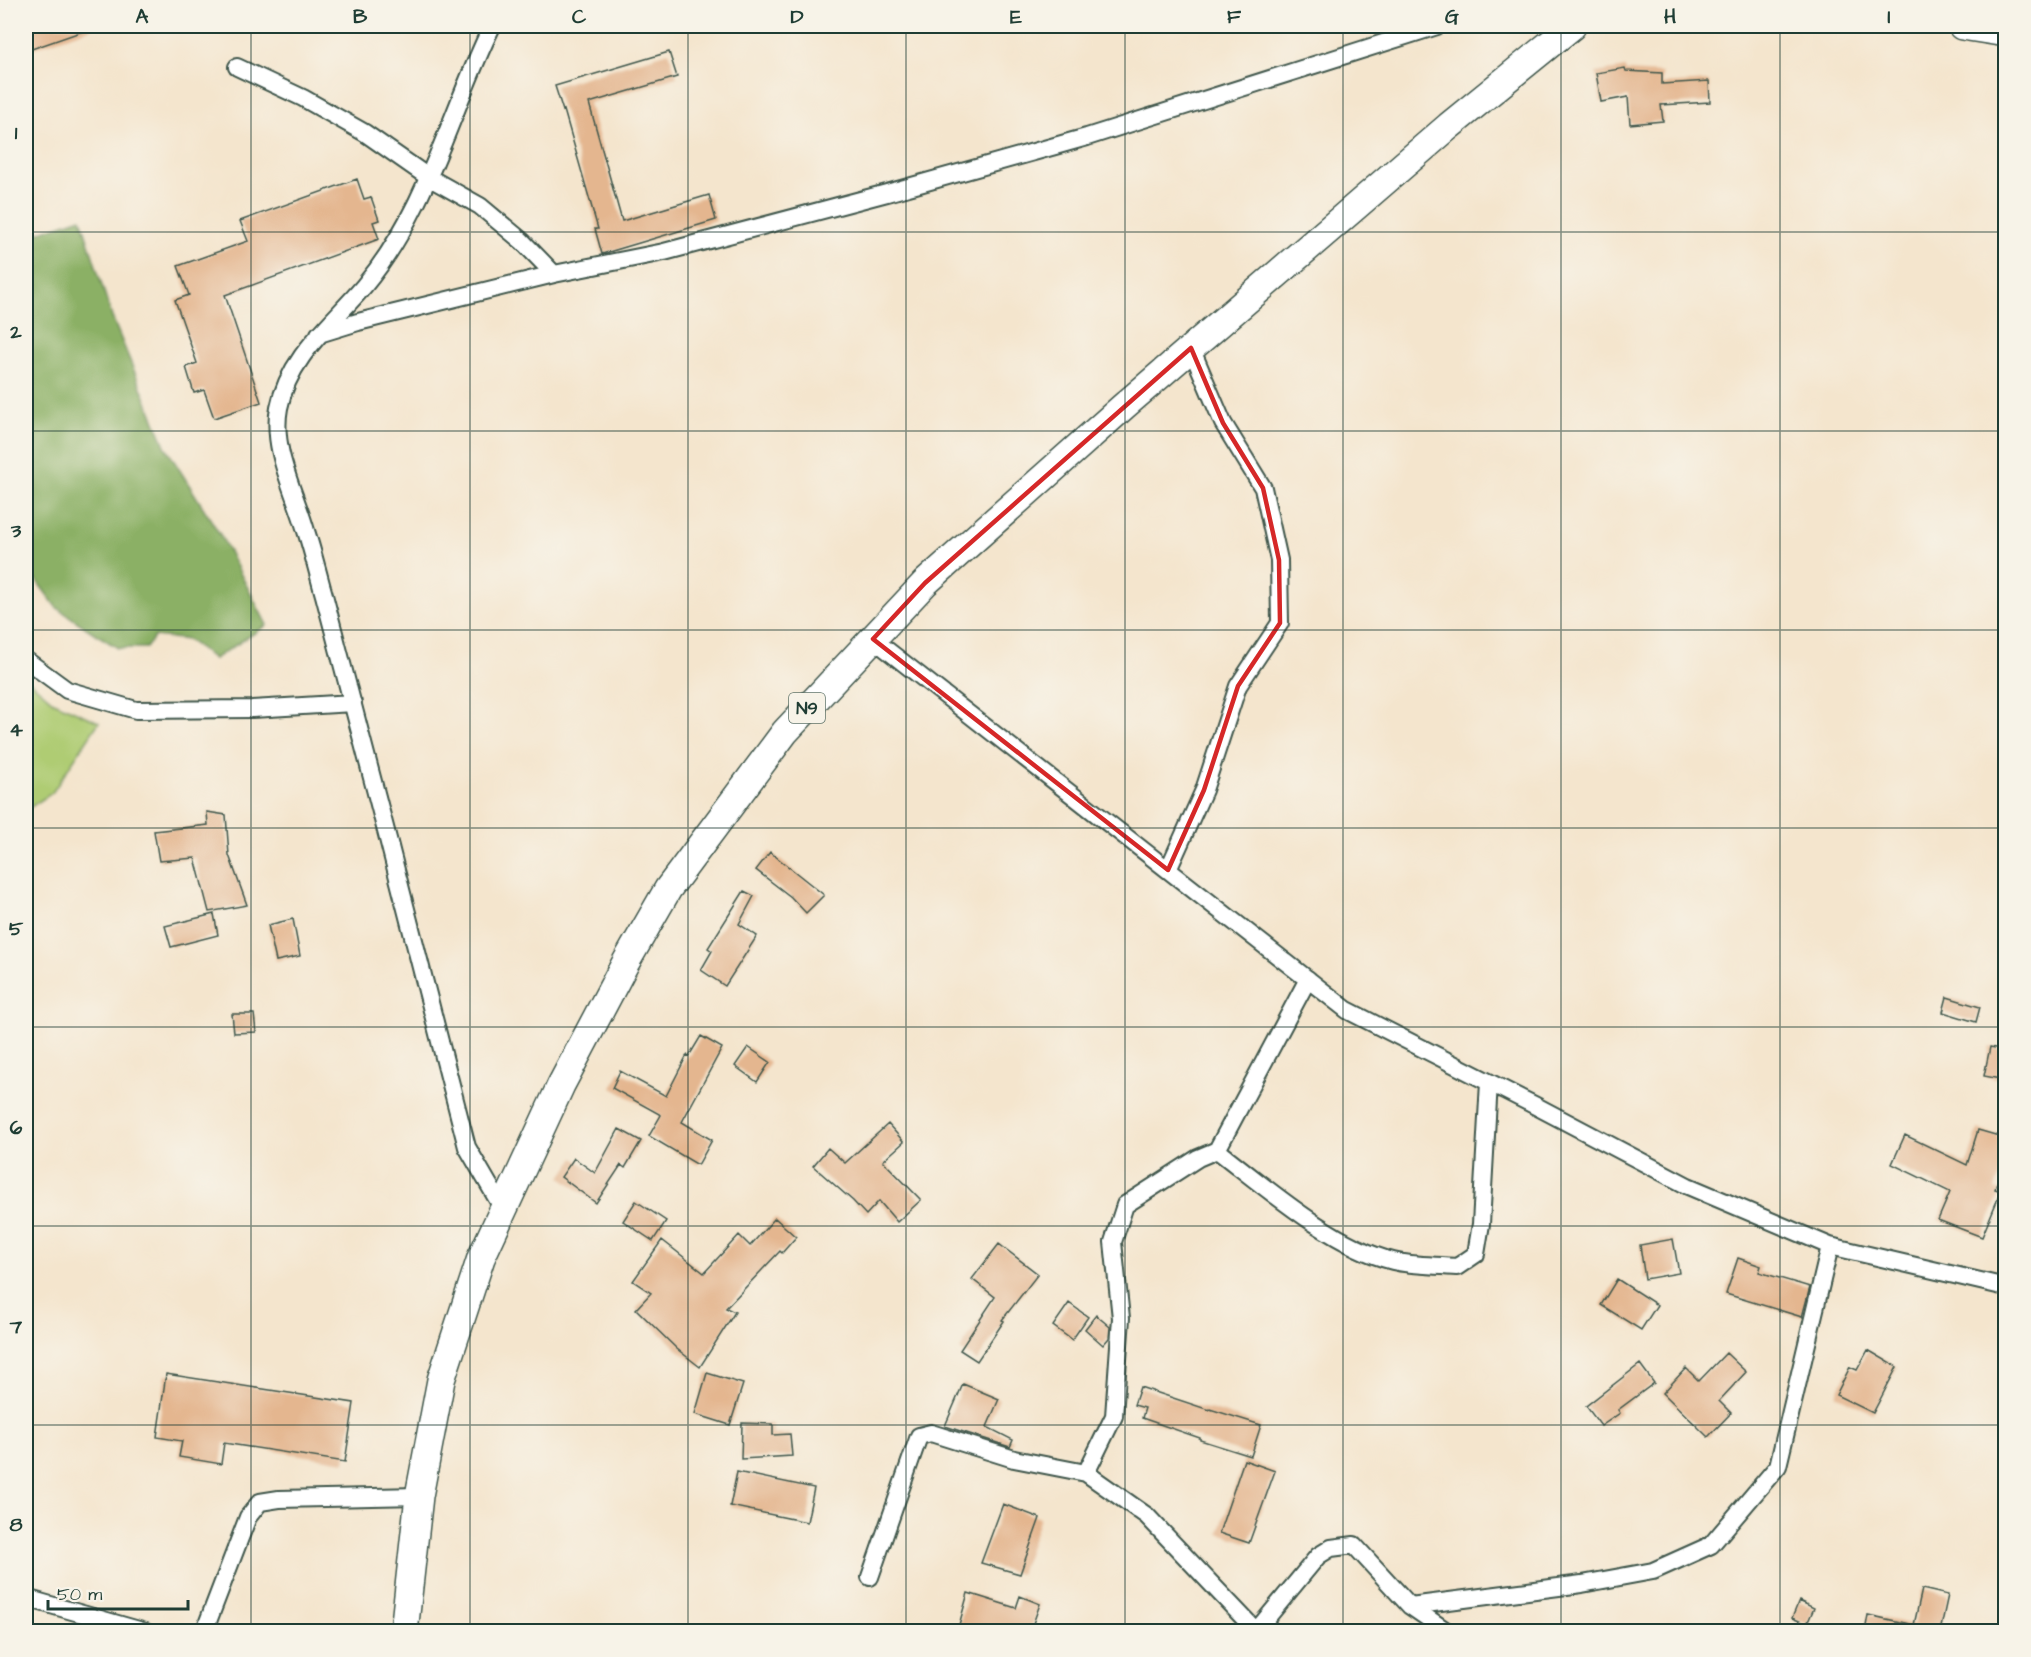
<svg xmlns="http://www.w3.org/2000/svg" width="2031" height="1657" viewBox="0 0 2031 1657" font-family="'Architects Daughter',sans-serif">
  <style>
    .green { fill: #afcc73; stroke: #678454; stroke-width: 1.5 }
    .forest { fill: #8bb065; stroke: #55764c; stroke-width: 1.5 }
    .building { fill: #e4b68f }
    .lines { fill: none; stroke-linecap: round; stroke-linejoin: round }
    .minor-casing { stroke: #3f564b; stroke-width: 20 }
    .trunk-casing { stroke: #3f564b; stroke-width: 30 }
    .minor { stroke: #fff; stroke-width: 16 }
    .trunk { stroke: #fff; stroke-width: 27 }
    .marked { fill: none; stroke: #d62828; stroke-width: 4.5; stroke-linejoin: round }
    .grid { fill: none; stroke: #1f3d34; stroke-width: 1.5; stroke-opacity: 0.55 }
    .labels { text-anchor: middle; dominant-baseline: central; stroke-width: 4.5; stroke-linejoin: round; paint-order: stroke }
    .shield { fill: #f7f3e8; stroke: #60746a; stroke-width: 1.5 }
    .shield-label { font-size: 18px; font-weight: bold; fill: #1f3d34 }
    .neatline { fill: none; stroke: #1f3d34; stroke-width: 2 }
    .grid-label { font-size: 20px; text-anchor: middle; font-weight: bold; fill: #1f3d34 }
  </style>
  <rect width="100%" height="100%" fill="#f7f3e8"/>
  <filter id="ink" filterUnits="userSpaceOnUse"><feTurbulence type="fractalNoise" baseFrequency=".0167" numOctaves="2"/><feDisplacementMap in="SourceGraphic" scale="12" xChannelSelector="R" yChannelSelector="G"/><feConvolveMatrix kernelMatrix="1 2 1 2 8 2 1 2 1" color-interpolation-filters="sRGB"/></filter>
  <filter id="wash" filterUnits="userSpaceOnUse"><feTurbulence type="fractalNoise" baseFrequency=".008" numOctaves="4" result="noise"/><feDisplacementMap in="SourceGraphic" scale="24" xChannelSelector="R" yChannelSelector="G"/><feGaussianBlur stdDeviation="1.35" result="paint"/><feColorMatrix in="noise" values="0 0 0 0 0 0 0 0 0 0 0 0 0 0 0 0 0 1.4 0 .05"/><feComposite in="paint" operator="in"/></filter>
  <g filter="url(#wash)">
    <rect width="100%" height="100%" fill="#f4e5cd"/>
    <!-- green -->
    <path class="green" d="M26 678 54 702 99 722 52 793 26 810Z"/>
    <!-- forest -->
    <path class="forest" d="M81 218 112 317 166 448 221 536 267 625 214 659 188 640 155 636 146 648H118L91 631 56 607 36 580 26 571V237Z"/>
    <g id="blocks">
      <!-- building -->
      <path class="building" d="M26 26H92V28L26 51Z
        M669 52 677 77 589 103 622 221 709 195 716 220 602 254 595 229H598L564 110 563 111 555 86Z
        M1625 68 1626 71 1662 73V84L1709 81 1710 102 1661 105 1663 121 1630 124 1628 97 1601 102 1596 73Z
        M357 179 364 199 371 197 379 220 373 222 379 239 225 295 261 402 214 418 204 390 194 393 186 367 197 363 175 300 189 295 178 266 248 241 240 221Z
        M207 812 226 815 229 855 247 905 209 912 195 858 159 861 154 831 208 825Z
        M770 852 824 895 806 913 791 897 756 870Z
        M744 891 754 896 739 924 757 936 725 986 701 970 712 951 708 948Z
        M214 914 218 935 171 947 165 926Z
        M293 919 300 956 276 961 268 925Z
        M1947 997 1980 1007 1976 1022 1943 1012Z
        M232 1014H254L256 1032 234 1033Z
        M701 1036 722 1048 682 1122 712 1140 698 1165 649 1136 661 1115 612 1088 620 1071 666 1096 687 1055 689 1056Z
        M748 1047 770 1062 757 1082 735 1066Z
        M1990 1047 2006 1050V1080L1984 1076Z
        M888 1124 904 1142 883 1161 921 1200 897 1222 879 1201 866 1215 853 1201 813 1166 828 1148 845 1163Z
        M619 1129 641 1141 625 1168 621 1165 596 1203 561 1177 574 1158 595 1173Z
        M1978 1130 2006 1138V1156L1995 1189 2001 1191 1982 1237 1938 1220 1950 1192 1892 1164 1905 1135 1967 1165Z
        M636 1201 666 1221 653 1241 623 1221Z
        M775 1218 796 1237 782 1253 780 1251 726 1308 735 1312 700 1367 677 1349 636 1309 651 1293 633 1281 662 1240 704 1273 739 1235 750 1246Z
        M1673 1239 1679 1273 1645 1279 1640 1245Z
        M999 1244 1038 1274 1002 1320 1004 1321 977 1361 960 1350 995 1297 972 1279Z
        M1738 1258 1761 1266 1759 1272 1810 1287 1802 1317 1726 1294Z
        M1617 1279 1657 1305 1641 1330 1601 1305Z
        M1069 1303 1088 1317 1072 1340 1053 1326Z
        M1096 1315 1110 1327 1109 1338 1103 1345 1085 1329Z
        M1868 1350 1897 1367 1873 1413 1836 1395 1850 1367 1857 1370Z
        M1726 1353 1746 1372 1719 1401 1731 1413 1708 1437 1663 1393 1686 1368 1699 1381Z
        M1640 1364 1654 1383 1618 1410 1620 1413 1601 1426 1586 1406Z
        M707 1373 743 1384 730 1425 695 1414Z
        M166 1374 354 1403 345 1462 224 1443 221 1464 179 1457 182 1441 157 1437Z
        M963 1384 999 1399 987 1427 1013 1440 1010 1447 945 1426Z
        M1140 1387 1209 1410 1210 1409 1261 1425 1251 1456 1200 1440V1438L1142 1418 1145 1408 1134 1405Z
        M742 1423 773 1424V1435L790 1434 792 1456 741 1459Z
        M1244 1460 1275 1471 1249 1543 1219 1533Z
        M737 1472 814 1488 807 1522 730 1506Z
        M1003 1504 1040 1518 1020 1574 981 1563Z
        M1922 1589 1948 1595 1940 1632H1865L1868 1615 1914 1625Z
        M968 1593 1016 1608 1020 1596 1040 1604 1030 1632H957Z
        M1799 1601 1814 1608 1807 1624 1792 1618Z"/>
    </g>
  </g>
  <g filter="url(#ink)">
    <use href="#blocks" fill-opacity="0" stroke="#3f564b" stroke-width="1.5"/>
    <g class="lines">
      <defs>
        <path id="minor" d="M492 26C450 112 427 211 364 286 332 324 289 356 279 408 271 449 295 492 306 531 313 552 318 574 324 595 373 779 420 962 467 1147L503 1209
          M237 67 303 98 365 133 428 177 480 206 522 241 554 274
          M319 334 358 322 554 274 664 252 887 193 1087 137 1437 26
          M873 639 1347 1010 1534 1105 1688 1186 1830 1246 2006 1287
          M26 660 67 690 136 710 252 709 353 703
          M1168 870 1204 790 1238 686 1280 623 1279 560 1263 488 1223 423 1191 348
          M1217 1150C1265 1187 1334 1247 1393 1261 1413 1266 1436 1265 1457 1267L1476 1254 1481 1224 1489 1082
          M1086 1473 1114 1416 1121 1318 1113 1242 1125 1205 1198 1158 1217 1150 1308 979
          M870 1577 919 1436 931 1433 1014 1459 1086 1473 1147 1516 1257 1632
          M26 1598 146 1632
          M1410 1606 1582 1584 1653 1571 1711 1545 1778 1466 1830 1246
          M1257 1630 1318 1556 1331 1548 1354 1545 1410 1606 1448 1632
          M204 1632 248 1517 260 1502 279 1499 419 1496"/>
        <path id="trunk" d="M1962 26 2006 33
          M404 1632 419 1496 441 1380 481 1258 561 1085 626 962 668 889 785 732 925 583 1124 406 1449 126 1572 26"/>
      </defs>
      <!-- minor casing -->
      <use href="#minor" class="minor-casing"/>
      <!-- trunk casing -->
      <use href="#trunk" class="trunk-casing"/>
      <!-- minor -->
      <use href="#minor" class="minor"/>
      <!-- trunk -->
      <use href="#trunk" class="trunk"/>
    </g>
  </g>
  <!-- marked area -->
  <path class="marked" d="M1191 348 1223 423 1263 488 1279 560 1280 623 1238 686 1204 790 1168 870 873 639 925 583Z"/>
  <!-- grid -->
  <path class="grid" d="M251 26V1632M470 26V1632M688 26V1632M906 26V1632M1125 26V1632M1343 26V1632M1561 26V1632M1780 26V1632M26 232H2006M26 431H2006M26 630H2006M26 828H2006M26 1027H2006M26 1226H2006M26 1425H2006"/>
  <g class="labels">
    <!-- shield labels -->
    <rect class="shield" x="789" y="693" width="36" height="30" rx="4.5"/>
    <g class="shield-label">
      <text x="807" y="708">N9</text>
    </g>
  </g>
  <!-- margin -->
  <rect width="2031" height="1657" fill="none" stroke="#f7f3e8" stroke-width="66"/>
  <!-- scale -->
  <path d="M48 1600v9h140v-9" fill="none" stroke="#1f3d34" stroke-width="3"/>
  <text x="57" y="1600" font-size="18" fill="#1f3d34" stroke="#f7f3e8" stroke-width="4.5" paint-order="stroke">50 m</text>
  <rect x="33" y="33" width="1965" height="1591" class="neatline"/>
  <g class="grid-label">
    <text x="142" y="23">A</text>
    <text x="360" y="23">B</text>
    <text x="579" y="23">C</text>
    <text x="797" y="23">D</text>
    <text x="1016" y="23">E</text>
    <text x="1234" y="23">F</text>
    <text x="1452" y="23">G</text>
    <text x="1670" y="23">H</text>
    <text x="1889" y="23">I</text>
    <text x="16" y="139">1</text>
    <text x="16" y="338">2</text>
    <text x="16" y="537">3</text>
    <text x="16" y="736">4</text>
    <text x="16" y="935">5</text>
    <text x="16" y="1134">6</text>
    <text x="16" y="1333">7</text>
    <text x="16" y="1531">8</text>
  </g>
</svg>
